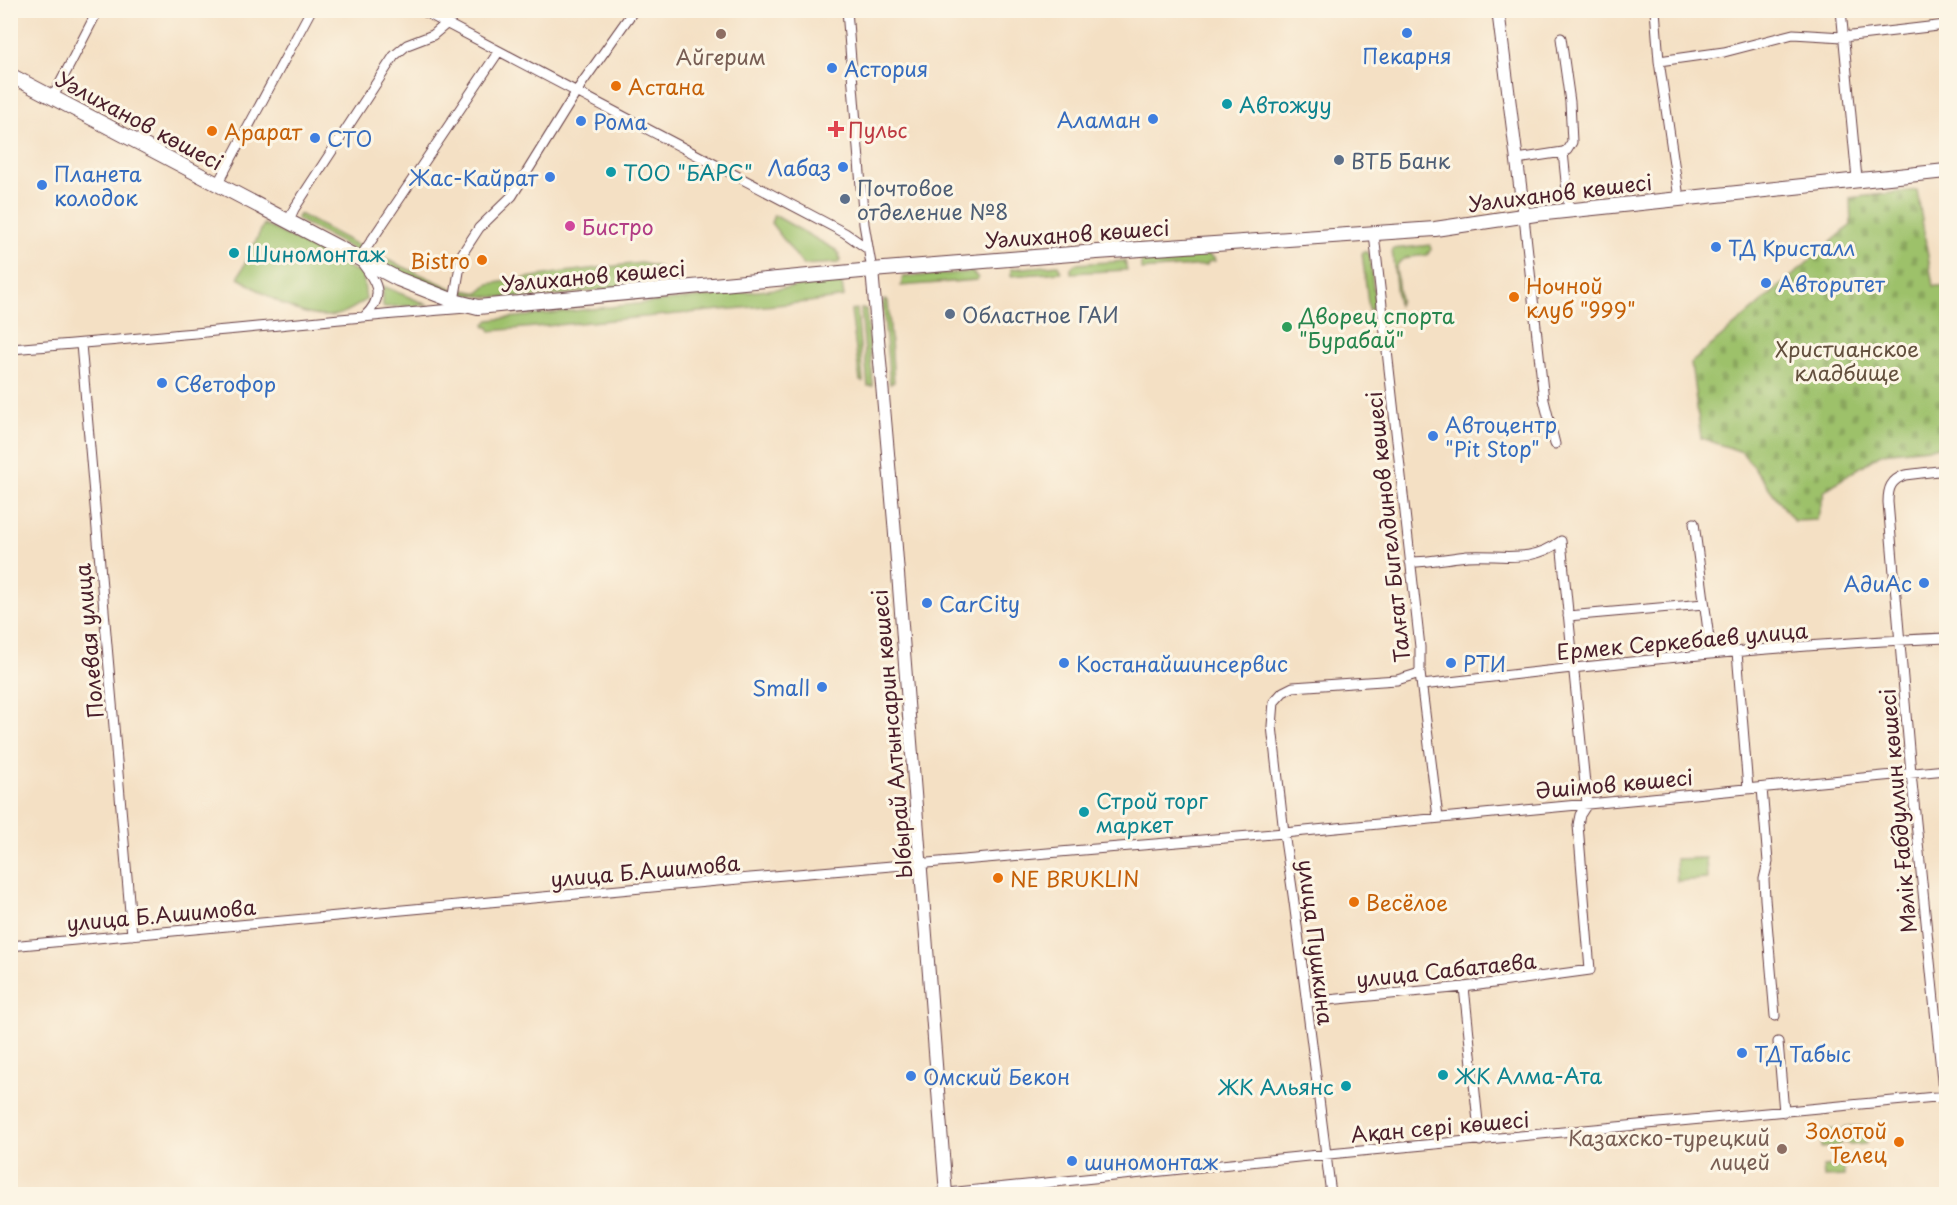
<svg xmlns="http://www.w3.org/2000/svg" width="1957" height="1205" viewBox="0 0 1957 1205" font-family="'Playpen Sans',sans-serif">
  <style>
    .green { fill: #9dc16b; stroke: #74704b; stroke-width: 1.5 }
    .cemetery { fill: url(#cemetery-stones); stroke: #74704b; stroke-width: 1.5 }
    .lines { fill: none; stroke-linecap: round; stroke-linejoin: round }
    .minor-casing { stroke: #643c42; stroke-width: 11 }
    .major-casing { stroke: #643c42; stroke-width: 14 }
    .highway-casing { stroke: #643c42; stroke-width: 16 }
    .minor { stroke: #fff; stroke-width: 9 }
    .major { stroke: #fff; stroke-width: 12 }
    .highway { stroke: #fff; stroke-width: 14 }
    .shop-dot { fill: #3f7fe0; stroke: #fcf5e5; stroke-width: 2 }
    .education-dot { fill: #8d6e63; stroke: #fcf5e5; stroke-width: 2 }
    .food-dot { fill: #e8710a; stroke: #fcf5e5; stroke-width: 2 }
    .culture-dot { fill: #0f9aa8; stroke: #fcf5e5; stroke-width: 2 }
    .health-dot { fill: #e0444e; stroke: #fcf5e5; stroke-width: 2 }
    .service-dot { fill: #5c6f8a; stroke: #fcf5e5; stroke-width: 2 }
    .hotel-dot { fill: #d1479c; stroke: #fcf5e5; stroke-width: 2 }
    .leisure-dot { fill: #2e9e5b; stroke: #fcf5e5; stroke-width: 2 }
    .labels { text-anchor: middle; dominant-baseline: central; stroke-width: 6; stroke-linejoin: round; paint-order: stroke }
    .shop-label { font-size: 21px; fill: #366cbe; stroke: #fcf5e5; text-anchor: start }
    .education-label { font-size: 21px; fill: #785e54; stroke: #fcf5e5 }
    .food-label { font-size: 21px; fill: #c56008; stroke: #fcf5e5; text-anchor: start }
    .culture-label { font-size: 21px; fill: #0d838f; stroke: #fcf5e5; text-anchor: start }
    .street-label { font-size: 21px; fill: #4a1f2b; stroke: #fcf5e5 }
    .health-label { font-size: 21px; fill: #be3a42; stroke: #fcf5e5; text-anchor: start }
    .service-label { font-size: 21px; fill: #4e5e75; stroke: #fcf5e5; text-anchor: start }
    .hotel-label { font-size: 21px; fill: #b23c85; stroke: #fcf5e5; text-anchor: start }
    .leisure-label { font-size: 21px; fill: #27864d; stroke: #fcf5e5; text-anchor: start }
    .park-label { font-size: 21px; fill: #63503e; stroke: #fcf5e5 }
  </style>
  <defs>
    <pattern id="cemetery-stones" width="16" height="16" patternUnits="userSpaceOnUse" patternTransform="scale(1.5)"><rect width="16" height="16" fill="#9dc16b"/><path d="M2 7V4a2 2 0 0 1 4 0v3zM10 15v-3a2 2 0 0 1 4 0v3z" fill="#89a55d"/></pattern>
  </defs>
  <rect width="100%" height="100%" fill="#fcf5e5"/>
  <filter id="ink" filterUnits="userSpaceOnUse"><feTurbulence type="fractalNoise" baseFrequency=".0167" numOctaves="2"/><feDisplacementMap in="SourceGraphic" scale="12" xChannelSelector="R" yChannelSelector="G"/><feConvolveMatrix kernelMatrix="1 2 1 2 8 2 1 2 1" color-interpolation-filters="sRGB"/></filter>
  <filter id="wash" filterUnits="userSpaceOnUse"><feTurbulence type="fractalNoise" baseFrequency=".008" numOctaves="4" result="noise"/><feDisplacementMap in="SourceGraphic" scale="24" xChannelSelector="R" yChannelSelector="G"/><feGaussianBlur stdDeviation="1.35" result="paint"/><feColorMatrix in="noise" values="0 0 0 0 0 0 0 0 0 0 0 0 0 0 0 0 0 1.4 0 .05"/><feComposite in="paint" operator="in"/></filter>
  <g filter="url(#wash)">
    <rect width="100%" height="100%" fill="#f4e0c4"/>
    <!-- green -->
    <path class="green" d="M299 214 361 247 358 252 298 220 297 218Z
      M774 215 836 250 839 254 840 261 838 263 803 265 771 223Z
      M264 224 363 275 366 300C358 305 347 313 337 315 301 322 267 294 238 278Z
      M1430 245 1431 250 1427 255C1415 257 1400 255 1396 268L1400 301 1398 305 1392 249Z
      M1362 252H1367L1370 257 1375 306 1369 311Z
      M372 253 453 289V291L449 292 421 282 373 261Z
      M1206 254 1214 258 1215 261 1208 262 1207 265 1141 270V263L1144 259Z
      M1125 261 1127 270 1071 273V268L1075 264Z
      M641 263 659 267 656 280 652 283C591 290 526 304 465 294L463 290 479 293 489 284 564 272Z
      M1058 265 1061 272 1011 276V269Z
      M972 272 978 278 977 280 901 286 903 277Z
      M831 283 842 284 844 297 809 302 490 331 489 327H485V324L489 320Z
      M383 286 428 305 383 307Z
      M884 300 888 301 894 382 890 384 883 305Z
      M857 309 863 382 860 381 851 310Z
      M861 309H866L873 386H868Z
      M1706 858 1707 879 1677 881 1676 859Z
      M1865 1126 1866 1144 1850 1145 1845 1142 1844 1128Z
      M1840 1129 1842 1142 1838 1146 1822 1148 1820 1131Z
      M1844 1165V1176L1824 1177 1823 1166Z"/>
    <!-- cemetery -->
    <path class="cemetery" d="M1917 190 1933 286H1946V446L1882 453 1825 490 1817 520 1794 521 1742 452 1701 438 1691 363 1851 225 1850 198Z"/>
  </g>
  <g filter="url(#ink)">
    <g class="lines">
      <defs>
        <path id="minor" d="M421 10 845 233 868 249
          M847 10 864 224 872 270
          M1655 10 1659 61 1679 198
          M1841 10 1857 179
          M1659 61 1724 52 1793 34 1843 37 1946 25
          M53 97 98 10
          M1563 152 1569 211
          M1517 159 1563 152 1567 150 1572 142 1570 102 1561 38
          M217 185 311 10
          M1524 217 1544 400 1555 444
          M288 222 294 209 394 56 407 45 433 35 446 24
          M1374 234 1420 647V673L1438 817
          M454 301 462 254 479 228 512 196 582 83 634 10
          M365 316C388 294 374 279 359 259L499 51
          M81 344 132 935
          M10 349C163 338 314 320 466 308
          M1946 470 1905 475C1891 480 1888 488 1888 502L1911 773 1942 1080 1946 1141
          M1694 523 1711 654
          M1410 562C1429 562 1448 558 1467 556 1502 554 1531 564 1561 541
          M1568 616 1704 604
          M1737 652 1748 789
          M1422 685C1596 665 1771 645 1946 638
          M1762 788 1768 862 1764 879 1765 899 1775 1016
          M10 946 750 878 1284 833 1946 770
          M1464 987 1480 1141
          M1307 1002 1464 987 1590 970 1578 825 1580 815 1587 804 1561 541
          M1778 1042 1784 1112
          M876 1194H907
          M938 1194 1308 1156 1946 1096
          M1331 1194 1294 902 1284 833 1272 726 1274 702 1283 692 1293 687 1397 680 1420 673"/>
        <path id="major" d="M1498 10 1524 217
          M872 270 894 522 946 1194"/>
        <path id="highway" d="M10 75 398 279 454 301 478 307 872 270 1097 252 1435 229 1536 214 1946 171"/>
      </defs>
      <!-- minor casing -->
      <use href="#minor" class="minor-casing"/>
      <!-- major casing -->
      <use href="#major" class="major-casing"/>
      <!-- highway casing -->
      <use href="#highway" class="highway-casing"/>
      <!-- minor -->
      <use href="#minor" class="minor"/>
      <!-- major -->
      <use href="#major" class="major"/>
      <!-- highway -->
      <use href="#highway" class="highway"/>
    </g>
  </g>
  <!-- markers -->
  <g class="shop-dot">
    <circle cx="1407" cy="33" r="6"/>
    <circle cx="832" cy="68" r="6"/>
    <circle cx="1153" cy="119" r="6"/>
    <circle cx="581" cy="121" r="6"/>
    <circle cx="315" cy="138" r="6"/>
    <circle cx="843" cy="167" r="6"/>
    <circle cx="550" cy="177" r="6"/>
    <circle cx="42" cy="185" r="6"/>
    <circle cx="1716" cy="247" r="6"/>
    <circle cx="1766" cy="283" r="6"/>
    <circle cx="162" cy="383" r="6"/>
    <circle cx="1433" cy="436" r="6"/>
    <circle cx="1924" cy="583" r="6"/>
    <circle cx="927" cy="603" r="6"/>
    <circle cx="1064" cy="663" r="6"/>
    <circle cx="1451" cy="663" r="6"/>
    <circle cx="822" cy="687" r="6"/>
    <circle cx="1742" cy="1053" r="6"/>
    <circle cx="911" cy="1076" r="6"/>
    <circle cx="1072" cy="1161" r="6"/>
  </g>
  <g class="education-dot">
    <circle cx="721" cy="34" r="6"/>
    <circle cx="1782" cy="1149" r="6"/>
  </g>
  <g class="food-dot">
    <circle cx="616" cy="86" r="6"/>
    <circle cx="212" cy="131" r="6"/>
    <circle cx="482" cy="260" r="6"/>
    <circle cx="1514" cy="297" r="6"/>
    <circle cx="998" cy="878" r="6"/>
    <circle cx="1354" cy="902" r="6"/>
    <circle cx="1899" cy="1142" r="6"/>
  </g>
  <g class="culture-dot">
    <circle cx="1227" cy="104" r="6"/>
    <circle cx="611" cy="172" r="6"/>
    <circle cx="234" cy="253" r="6"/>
    <circle cx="1084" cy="812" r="6"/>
    <circle cx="1443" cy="1075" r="6"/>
    <circle cx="1346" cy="1086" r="6"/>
  </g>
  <path class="health-dot" d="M833 120h6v6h6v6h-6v6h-6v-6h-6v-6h6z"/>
  <g class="service-dot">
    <circle cx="1339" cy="160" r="6"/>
    <circle cx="845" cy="199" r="6"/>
    <circle cx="950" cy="314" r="6"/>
  </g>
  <circle class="hotel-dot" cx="570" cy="226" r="6"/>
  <circle class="leisure-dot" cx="1287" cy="327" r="6"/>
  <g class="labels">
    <!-- shop labels -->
    <g class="shop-label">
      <text x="1407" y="55" text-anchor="middle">Пекарня</text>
      <text x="844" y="68">Астория</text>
      <text x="1141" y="119" text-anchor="end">Аламан</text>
      <text x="593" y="121">Рома</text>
      <text x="327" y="138">СТО</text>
      <text x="831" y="167" text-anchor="end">Лабаз</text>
      <text x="54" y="173">Планета<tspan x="54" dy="24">колодок</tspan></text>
      <text x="538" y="177" text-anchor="end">Жас-Кайрат</text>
      <text x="1728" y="247">ТД Кристалл</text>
      <text x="1778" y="283">Авторитет</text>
      <text x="174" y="383">Светофор</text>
      <text x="1445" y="424">Автоцентр<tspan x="1445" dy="24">"Pit Stop"</tspan></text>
      <text x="1912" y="583" text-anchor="end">АдиАс</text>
      <text x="939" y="603">CarCity</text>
      <text x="1076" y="663">Костанайшинсервис</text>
      <text x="1463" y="663">РТИ</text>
      <text x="810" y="687" text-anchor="end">Small</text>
      <text x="1754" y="1053">ТД Табыс</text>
      <text x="923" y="1076">Омский Бекон</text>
      <text x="1084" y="1161">шиномонтаж</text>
    </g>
    <!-- education labels -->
    <g class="education-label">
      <text x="721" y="56">Айгерим</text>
      <text x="1770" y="1137" text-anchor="end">Казахско-турецкий<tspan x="1770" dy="24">лицей</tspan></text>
    </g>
    <!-- food labels -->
    <g class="food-label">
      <text x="628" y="86">Астана</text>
      <text x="224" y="131">Арарат</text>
      <text x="470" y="260" text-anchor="end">Bistro</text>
      <text x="1526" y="285">Ночной<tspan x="1526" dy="24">клуб "999"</tspan></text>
      <text x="1010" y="878">NE BRUKLIN</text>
      <text x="1366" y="902">Весёлое</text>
      <text x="1887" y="1130" text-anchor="end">Золотой<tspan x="1887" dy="24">Телец</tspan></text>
    </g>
    <!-- culture labels -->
    <g class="culture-label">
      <text x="1239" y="104">Автожуу</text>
      <text x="623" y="172">ТОО "БАРС"</text>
      <text x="246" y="253">Шиномонтаж</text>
      <text x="1096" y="800">Строй торг<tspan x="1096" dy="24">маркет</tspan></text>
      <text x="1455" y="1075">ЖК Алма-Ата</text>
      <text x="1334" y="1086" text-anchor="end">ЖК Альянс</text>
    </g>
    <!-- street labels -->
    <g class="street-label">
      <text transform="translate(140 120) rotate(28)">Уәлиханов көшесі</text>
      <text transform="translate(1560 192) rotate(-7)">Уәлиханов көшесі</text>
      <text transform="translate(1077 233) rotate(-4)">Уәлиханов көшесі</text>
      <text transform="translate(593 275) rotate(-5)">Уәлиханов көшесі</text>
      <text transform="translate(1387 527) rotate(-96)">Талғат Бигелдинов көшесі</text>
      <text transform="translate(1682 640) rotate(-5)">Ермек Серкебаев улица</text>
      <text transform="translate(88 641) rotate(-95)">Полевая улица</text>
      <text transform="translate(891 734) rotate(-95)">Ыбырай Алтынсарин көшесі</text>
      <text transform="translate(1614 783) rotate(-5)">Әшімов көшесі</text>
      <text transform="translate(1897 811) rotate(-95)">Мәлік Ғабдуллин көшесі</text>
      <text transform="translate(645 870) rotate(-5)">улица Б.Ашимова</text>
      <text transform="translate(161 914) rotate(-5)">улица Б.Ашимова</text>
      <text transform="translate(1317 942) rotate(83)">улица Пушкина</text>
      <text transform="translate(1446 969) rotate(-6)">улица Сабатаева</text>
      <text transform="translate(1440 1126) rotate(-5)">Ақан сері көшесі</text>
    </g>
    <!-- health labels -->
    <g class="health-label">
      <text x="848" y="129">Пульс</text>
    </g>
    <!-- service labels -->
    <g class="service-label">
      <text x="1351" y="160">ВТБ Банк</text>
      <text x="857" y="187">Почтовое<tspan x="857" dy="24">отделение №8</tspan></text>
      <text x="962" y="314">Областное ГАИ</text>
    </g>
    <!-- hotel labels -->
    <g class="hotel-label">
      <text x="582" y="226">Бистро</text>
    </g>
    <!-- leisure labels -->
    <g class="leisure-label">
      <text x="1299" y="315">Дворец спорта<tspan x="1299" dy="24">"Бурабай"</tspan></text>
    </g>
    <!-- park labels -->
    <g class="park-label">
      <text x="1847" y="348">Христианское<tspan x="1847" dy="24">кладбище</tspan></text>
    </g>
  </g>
  <!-- margin -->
  <rect width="1957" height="1205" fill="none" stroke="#fcf5e5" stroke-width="36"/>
</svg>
